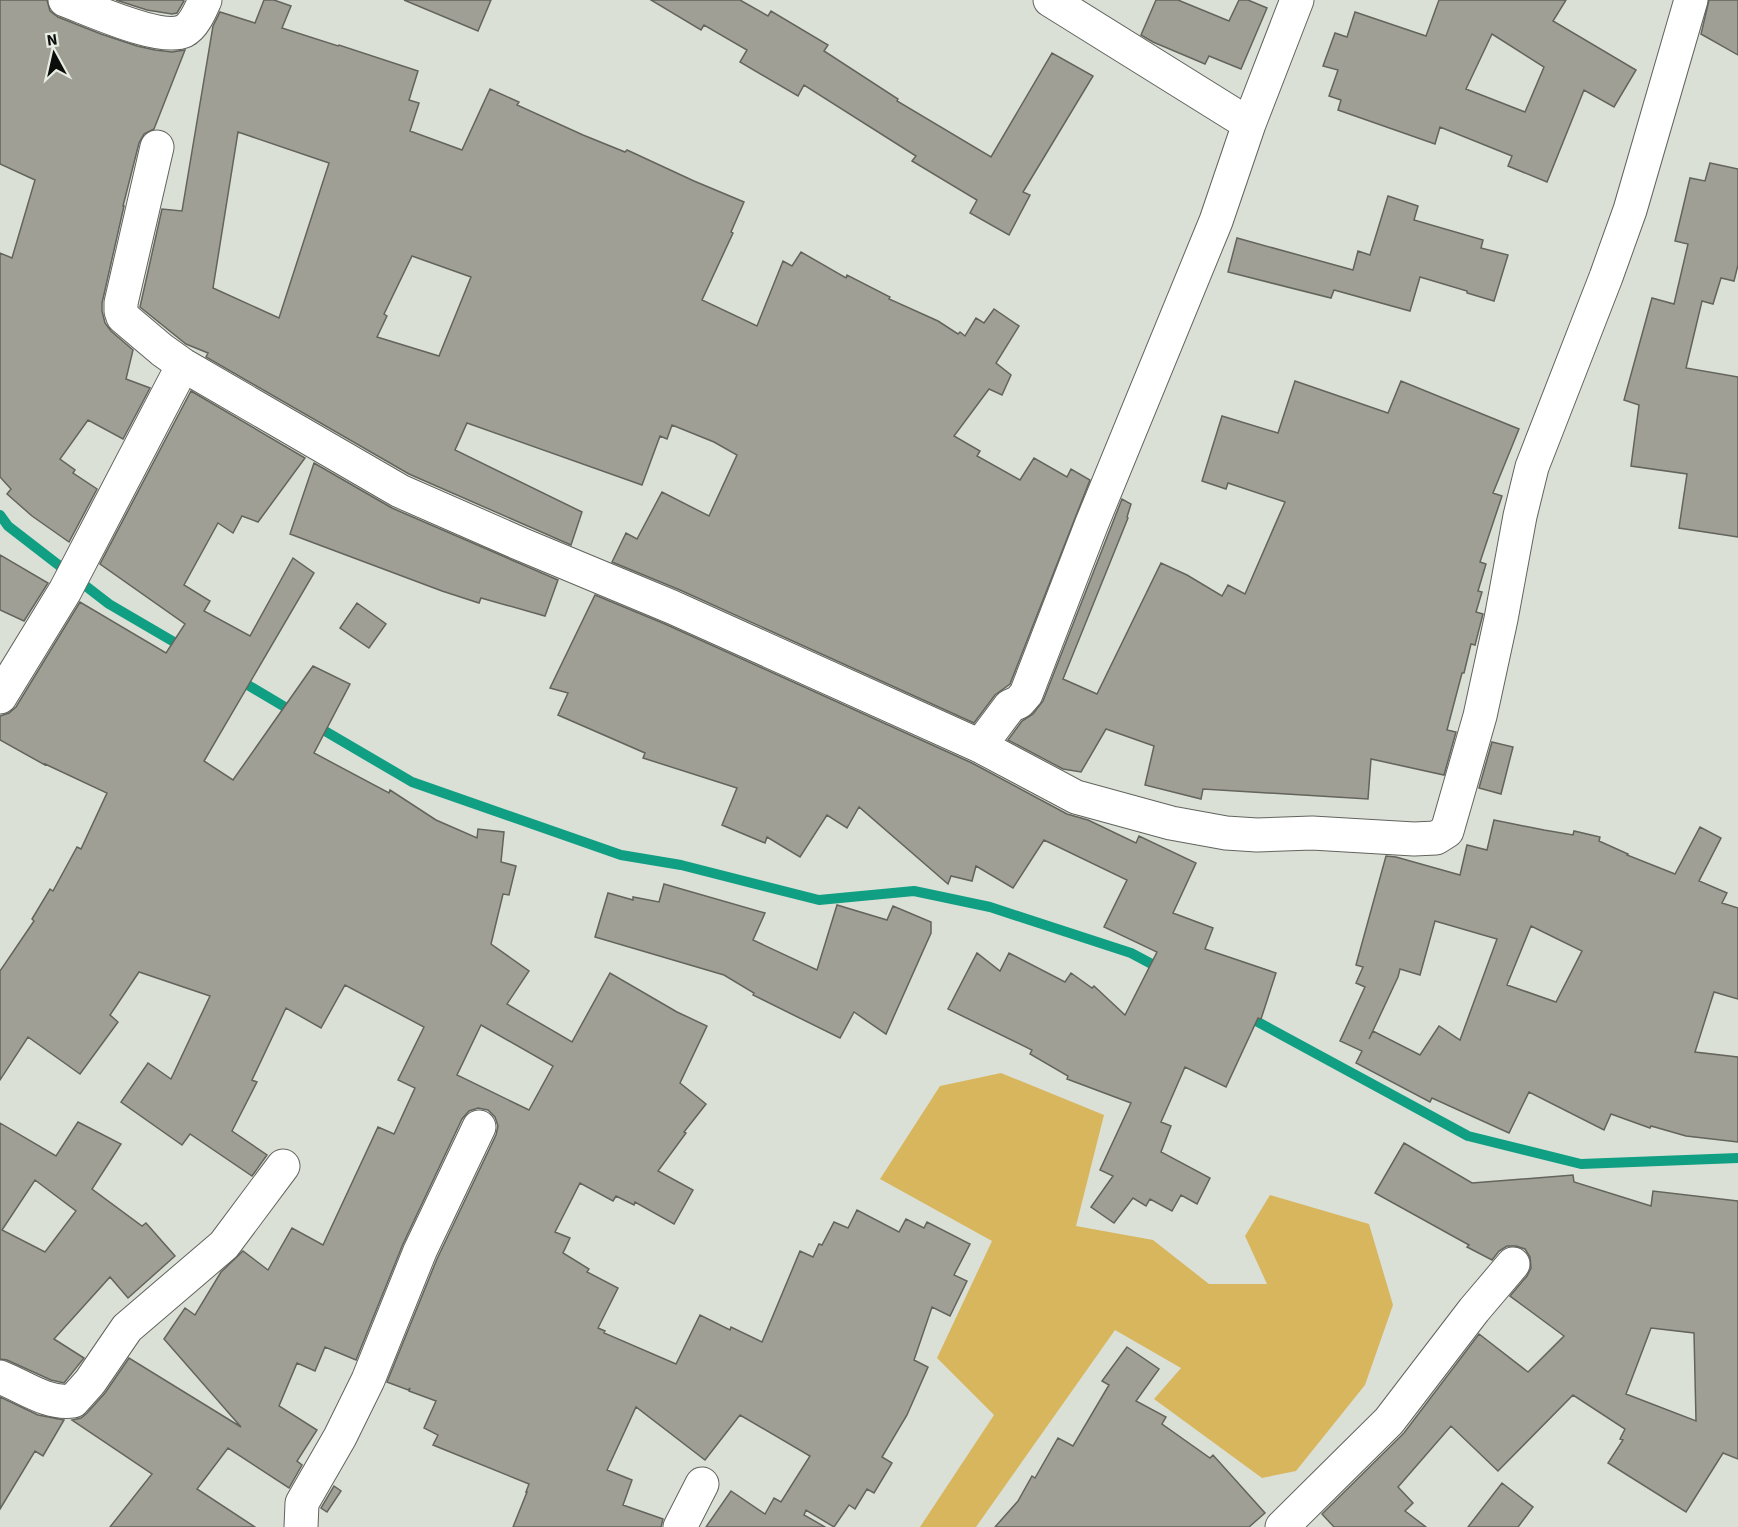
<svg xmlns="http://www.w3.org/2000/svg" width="1738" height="1527" viewBox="0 0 1738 1527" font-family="'Source Sans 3',sans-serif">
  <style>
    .green { fill: #d7b65e }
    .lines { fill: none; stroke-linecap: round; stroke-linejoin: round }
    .stream { stroke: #109f82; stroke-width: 10 }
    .building { fill: #9f9f96; stroke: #63645b; stroke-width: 1.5; fill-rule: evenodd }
    .minor-casing { stroke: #60645d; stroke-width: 35 }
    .minor { stroke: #fff; stroke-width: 33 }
  </style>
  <rect width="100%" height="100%" fill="#dbe0d7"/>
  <!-- green -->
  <path class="green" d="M1001 1073 1104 1115 1076 1226 1153 1240 1209 1284H1267L1245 1236 1270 1195 1369 1224 1393 1305 1365 1385 1296 1471 1262 1478 1154 1399 1181 1368 1115 1330 976 1527H920L994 1415 937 1358 992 1241 880 1179 940 1086Z"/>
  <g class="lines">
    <!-- stream -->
    <path class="stream" d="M0 515 8 526 109 604 186 649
      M236 678 295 713
      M313 724 412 782 621 855 681 865 819 900 914 891 990 907 1131 953 1163 970
      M1245 1015 1468 1136 1581 1164 1738 1158"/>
  </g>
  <!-- building -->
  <path class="building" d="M0 0H47L50 11 58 17 101 34 137 46 155 50 172 52 185 50 154 129 144 134 139 143 123 206H124L102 303V311L105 323 111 331 133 350 126 379 150 388 123 439 88 420 60 459 75 470 73 473 97 489 69 542 32 516 7 494 11 489 0 477V253L12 258 35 180 0 164Z
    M116 0H182L184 1 177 13 172 14 147 10Z
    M264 0H274L291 6 282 28 338 46 339 45 418 71 409 100 419 103 410 131 462 150 490 89 519 102 517 105 583 135 625 152 627 150 694 181 744 202 731 232 733 233 702 300 757 326 783 261 792 266 801 252 846 278 847 275 890 297 889 299 938 321 958 334 960 332 965 336 976 318 984 323 994 309 1019 326 996 363 1011 375 1002 395 989 389 954 436 980 451 977 456 1020 480 1034 458 1067 477 1071 469 1090 480 1010 684 995 695 974 723 680 590 612 562 626 533 637 539 662 492 709 516 737 455 714 442 672 425 667 439 660 436 642 485 467 423 455 450 582 512 571 545 409 474 206 357 208 353 186 344 140 307 162 209 182 211 213 26 220 12 255 23ZM238 132 329 163 279 318 213 288ZM412 256 471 277 439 356 377 337 387 316 384 314Z
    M404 0H491L478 31Z
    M651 0H740L768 16 771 11 828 45 824 51 898 99 897 101 991 157 1052 53 1093 76 1023 192 1030 195 1009 235 970 213 977 200 912 161 916 156 804 85 798 96 740 62 747 50 704 25 701 30Z
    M1156 0H1178L1229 21 1239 0H1248L1267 8 1241 69 1209 56 1205 64 1153 42 1141 35Z
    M1439 0H1566L1553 21 1636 70 1614 107 1584 90 1547 182 1508 166 1512 156 1440 127 1435 144 1338 110 1341 100 1329 96 1338 70 1323 66 1335 33 1347 37 1355 12 1426 36ZM1492 34 1544 67 1525 112 1466 89Z
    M1709 0H1738V55L1701 34Z
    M1710 163 1738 169V265L1734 281 1721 278 1713 304 1702 301 1686 368 1738 377V537L1679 528 1687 474 1631 466 1639 405 1624 400 1652 298 1674 304 1688 244 1675 241 1690 178 1705 181Z
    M1388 196 1418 206 1414 220 1483 240 1481 248 1508 255 1494 301 1467 293V291L1420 277 1410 311 1334 290 1331 298 1228 272 1237 238 1353 270 1358 251 1370 255Z
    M1295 381 1388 413 1401 381 1519 429 1493 493 1502 496 1480 562 1486 564 1478 591 1482 592 1476 612 1483 614 1475 645 1471 644 1464 673H1462L1447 730 1456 732 1444 775 1371 759 1368 799 1203 789 1201 799 1145 785 1154 746 1106 729 1081 772 1063 769 1008 740 1022 721 1033 714 1043 701 1122 499 1131 504 1127 517 1128 518 1063 679 1097 694 1161 563 1187 575 1222 596 1228 585 1245 594 1285 502 1228 483 1226 489 1202 481 1222 416 1278 433Z
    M191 391 305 458 258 522 242 516 233 533 218 523 184 585 210 601 204 611 250 636 293 558 314 573 204 761 233 780 313 666 350 684 314 753 389 793 390 790 436 820 477 838 478 829 504 832 501 862 516 866 509 895 503 894 491 944 529 971 507 1004 572 1042 610 973 677 1012 707 1026 680 1083 706 1104 684 1132 686 1133 658 1171 693 1190 674 1224 635 1202 634 1205 616 1196 613 1201 580 1183 555 1232 570 1238 563 1253 589 1269 587 1272 618 1288 598 1328 605 1331 604 1333 676 1364 700 1315 730 1330 731 1327 762 1342 800 1251 813 1257 819 1244 822 1245 834 1222 848 1228 857 1210 899 1232 906 1219 924 1228 927 1222 970 1244 954 1275 967 1281 950 1316 932 1307 914 1360 928 1367 907 1415 882 1457 892 1463 874 1493 867 1489 855 1509 849 1505 834 1527 806 1510 804 1515 825 1527H706L731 1491 765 1514 774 1498 781 1502 810 1456 740 1415 705 1460 636 1407 607 1470 632 1480 623 1505 663 1519 661 1527H513L527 1492H526L529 1484 433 1445 438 1435 424 1428 436 1401 409 1391 410 1388 408 1390 387 1382 437 1259 496 1135 498 1126 495 1117 488 1110 478 1108 469 1111 462 1119 403 1244 356 1360 325 1347 315 1371 297 1363 279 1406 317 1430 297 1461 302 1465 289 1488 228 1448 197 1489 255 1527H110L152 1474 72 1420 81 1418 87 1413 105 1393 129 1358 241 1427 164 1339 185 1308 195 1315 221 1272 243 1251 268 1270 292 1228 323 1245 378 1127 394 1134 415 1088 398 1080 424 1027 345 985 321 1028 286 1008 252 1080 257 1082 232 1131 267 1155 252 1176 190 1134 182 1145 121 1102 148 1063 171 1079 210 996 139 972 110 1015 118 1022 80 1074 28 1037 0 1080V971L34 921 32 919 50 889 53 891 77 847 81 849 107 793 45 764V765L0 740V716L9 713 16 707 80 602 166 653 185 624 100 564ZM481 1025 553 1066 529 1110 457 1075Z
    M314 463 392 508 558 580 545 616 481 598 479 603 442 591 290 534Z
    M0 555 48 583 24 621 0 610Z
    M595 595 665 624 972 763 1067 814 1088 820 1136 843 1139 836 1196 863 1173 913 1213 928 1205 949 1276 973 1261 1019 1258 1018 1226 1087 1185 1067 1161 1122 1171 1126 1161 1152 1210 1178 1197 1204 1181 1195 1172 1211 1150 1199 1146 1206 1133 1198 1114 1223 1091 1207 1113 1176 1100 1170 1131 1103 1067 1079 1068 1076 1030 1054 1032 1050 948 1009 977 953 1000 971 1009 953 1065 982 1071 973 1092 988 1094 986 1125 1015 1157 952 1104 927 1127 880 1044 840 1013 888 976 866 972 881 951 876 948 884 859 807 847 828 827 815 800 857 767 837 765 843 722 825 737 788 643 758 645 753 558 715 568 693 550 688Z
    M357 603 386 624 369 648 340 628Z
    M1492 742 1513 747 1501 794 1479 788Z
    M1494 820 1544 830 1573 835 1574 831 1600 837 1599 841 1628 854 1627 855 1675 874 1700 827 1721 838 1699 881 1727 893 1722 903 1738 908V999L1714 992 1695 1052 1738 1057V1142L1686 1136 1651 1126 1650 1128 1611 1114 1604 1130 1529 1092 1509 1133 1432 1098 1430 1102 1356 1063 1362 1051 1340 1041 1365 987 1356 983 1363 967 1356 965 1386 856 1396 857 1460 875 1467 845 1487 850ZM1435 921 1497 939 1460 1040 1439 1026 1420 1055 1373 1031 1369 1039 1398 977 1400 969 1420 975ZM1531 926 1582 951 1556 1002 1507 985Z
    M664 884 765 913 753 940 817 970 837 905 887 920 893 906 931 922V933L886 1034 854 1012 840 1038 753 995 754 993 724 975 595 937 608 893 633 900V897L659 902Z
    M78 1122 121 1144 92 1189 142 1226 146 1223 175 1256 128 1298 110 1277 54 1339 84 1358 64 1383 51 1380 7 1360 0 1359V1123L56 1156ZM35 1180 76 1211 45 1252 2 1230Z
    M1404 1143 1472 1183 1573 1175 1574 1182 1651 1206 1653 1191 1738 1201V1459L1723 1453 1686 1512 1608 1463 1623 1440 1620 1439 1625 1429 1573 1395 1498 1471 1451 1426 1398 1487 1413 1503 1405 1511 1426 1527H1334L1322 1514 1404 1433 1479 1334 1528 1372 1564 1336 1510 1296 1527 1276 1531 1268 1530 1257 1525 1249 1516 1246H1507L1499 1251 1492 1260 1467 1247 1469 1245 1375 1193ZM1651 1328 1694 1333 1696 1421 1626 1394Z
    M1127 1347 1159 1369 1136 1401 1166 1417 1162 1424 1210 1458 1213 1455 1265 1513 1249 1527H995L1018 1501 1032 1476 1035 1478 1058 1438 1073 1446 1109 1385 1102 1381Z
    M0 1397 38 1415 64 1420 43 1456 35 1451 0 1509Z
    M1502 1483 1533 1507 1518 1527H1468Z
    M334 1486 341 1491 327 1512 321 1508Z"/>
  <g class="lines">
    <defs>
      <path id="minor" d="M65 0C90 9 160 42 184 31 194 26 201 9 205 0
        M1050 0 1249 124
        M157 147 121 303V311L123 317 162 350 183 365 400 491 523 545 672 607 980 746 1076 797 1171 823 1226 833 1257 835 1312 833 1414 839 1436 838 1447 831 1480 716 1501 619 1520 516 1532 467 1606 277 1630 210 1691 0
        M0 697 65 591 183 365
        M980 746 1010 706 1019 702 1026 694 1092 523 1216 221 1249 124 1297 0
        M0 1377C23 1386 48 1405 73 1401L90 1382 127 1328 224 1245 283 1166
        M301 1527 302 1503 340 1437 368 1380 420 1251 479 1127
        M680 1527 702 1484
        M1282 1527 1389 1421 1474 1310 1513 1264"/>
    </defs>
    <!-- minor casing -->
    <use href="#minor" class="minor-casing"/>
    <!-- minor -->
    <use href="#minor" class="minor"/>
  </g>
  <!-- north arrow -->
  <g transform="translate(54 54) rotate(352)" stroke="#e8ede4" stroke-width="4.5" paint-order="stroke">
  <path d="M0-4.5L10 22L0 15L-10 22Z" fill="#0b0d0a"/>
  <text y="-9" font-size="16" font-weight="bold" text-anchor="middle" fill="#0b0d0a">N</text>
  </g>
</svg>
